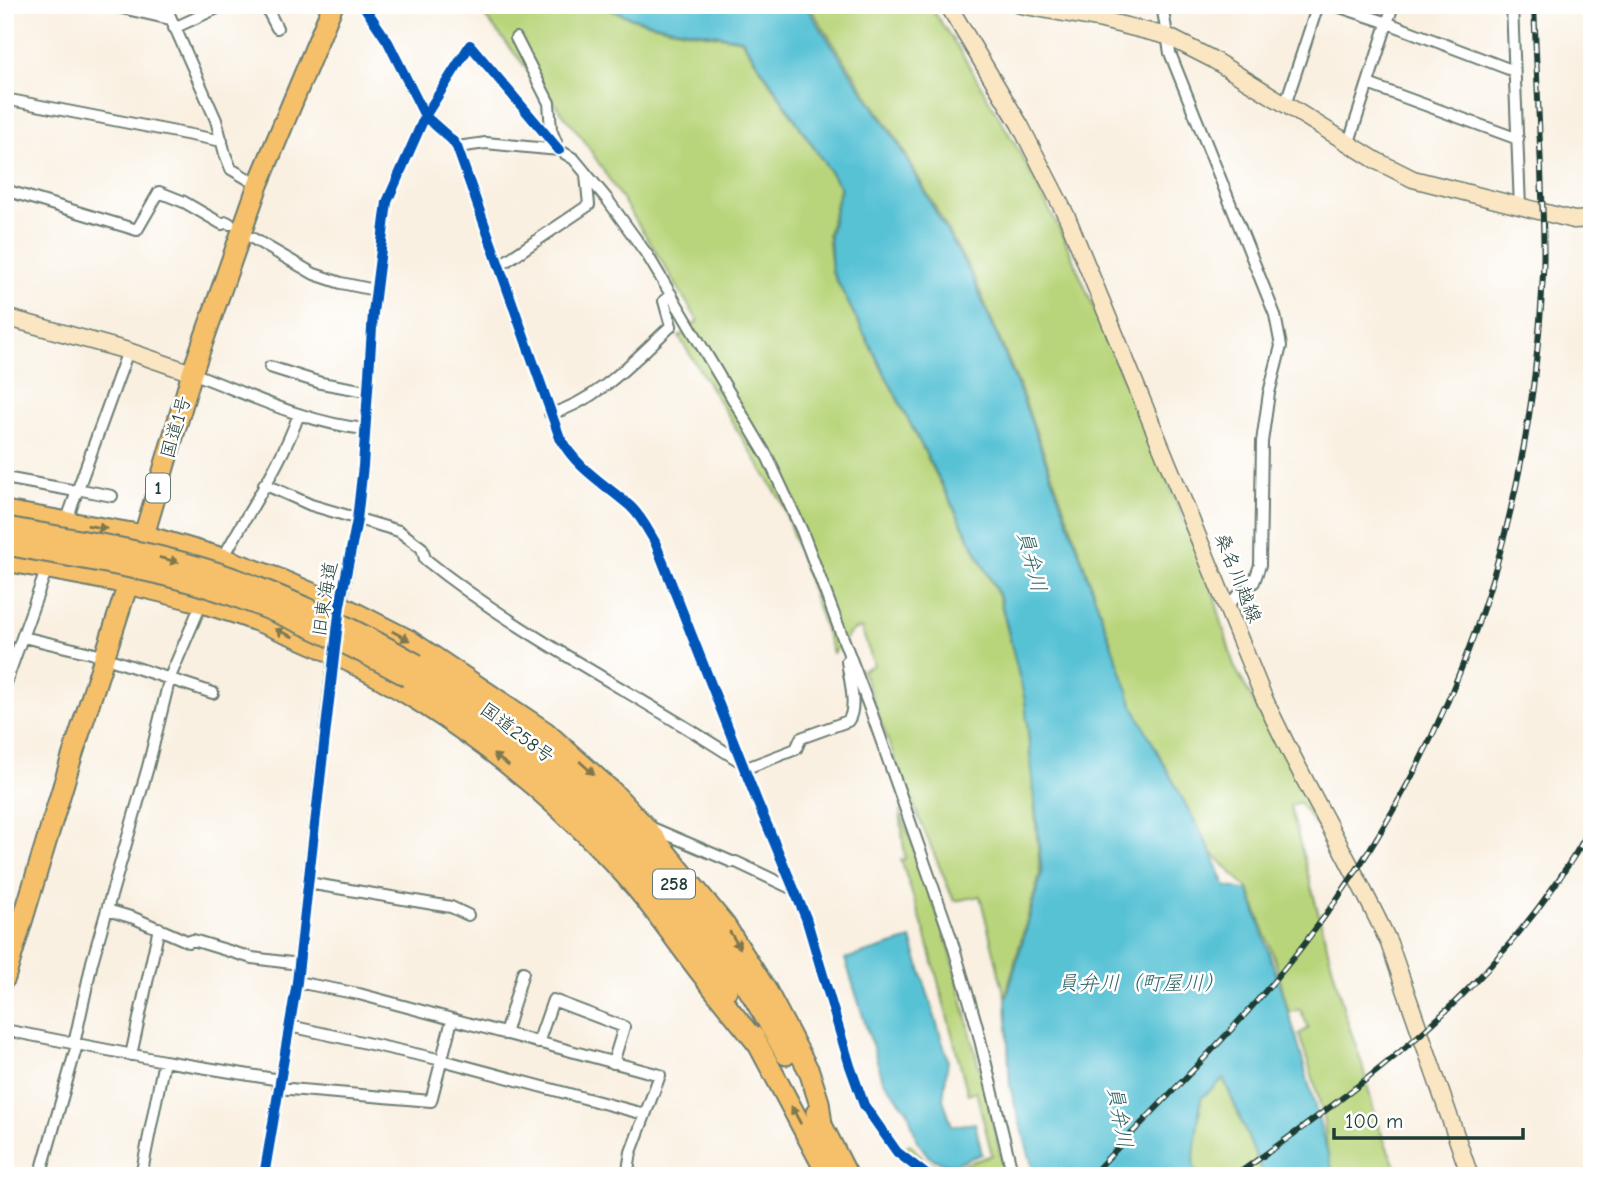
<svg xmlns="http://www.w3.org/2000/svg" width="1597" height="1181" viewBox="0 0 1597 1181" font-family="'Comic Neue','Klee One',sans-serif">
  <style>
    .green { fill: #b9d57b; stroke: #6c8958; stroke-width: 2 }
    .water { fill: #59c2d5; stroke: #3c8084; stroke-width: 2 }
    .lines { fill: none; stroke-linecap: round; stroke-linejoin: round }
    .street-casing { stroke: #6b7c71; stroke-width: 14 }
    .secondary-casing { stroke: #6b7c71; stroke-width: 19 }
    .highway-casing { stroke: #6b7c71; stroke-width: 23 }
    .street { stroke: #fff; stroke-width: 10 }
    .secondary { stroke: #fbe6c4; stroke-width: 16 }
    .highway { stroke: #f6c06b; stroke-width: 19 }
    .rail-casing { stroke: #1f3d34; stroke-width: 6 }
    .rail { stroke: #fff; stroke-width: 3.5; stroke-dasharray: 10; stroke-linecap: butt }
    .highway-bridge-casing { stroke: #6b7c71; stroke-width: 23; stroke-linecap: butt }
    .highway-bridge { stroke: #f6c06b; stroke-width: 19 }
    .cycleway-casing { stroke: #fff; stroke-width: 15 }
    .cycleway { stroke: #0057b8; stroke-width: 10 }
    .oneway { fill: #80784d }
    .labels { text-anchor: middle; dominant-baseline: central; stroke-width: 5; stroke-linejoin: round; paint-order: stroke }
    .shield { fill: #fff; stroke: #627771; stroke-width: 2 }
    .shield-label { font-size: 18px; font-weight: bold; fill: #1f3d34 }
    .street-label { font-size: 19px; fill: #1f3d34; stroke: #fff }
    .water-label { font-size: 21px; font-style: italic; fill: #306564; stroke: #fff }
  </style>
  <rect width="100%" height="100%" fill="#fff"/>
  <filter id="ink" filterUnits="userSpaceOnUse"><feTurbulence type="fractalNoise" baseFrequency=".0143" numOctaves="2"/><feDisplacementMap in="SourceGraphic" scale="14" xChannelSelector="R" yChannelSelector="G"/><feConvolveMatrix kernelMatrix="1 2 1 2 8 2 1 2 1" color-interpolation-filters="sRGB"/></filter>
  <filter id="wash" filterUnits="userSpaceOnUse"><feTurbulence type="fractalNoise" baseFrequency=".00686" numOctaves="4" result="noise"/><feDisplacementMap in="SourceGraphic" scale="28" xChannelSelector="R" yChannelSelector="G"/><feGaussianBlur stdDeviation="1.57" result="paint"/><feColorMatrix in="noise" values="0 0 0 0 0 0 0 0 0 0 0 0 0 0 0 0 0 1.4 0 .05"/><feComposite in="paint" operator="in"/></filter>
  <g filter="url(#wash)">
    <rect width="100%" height="100%" fill="#f9f0e1"/>
    <!-- green -->
    <path class="green" d="M476 5H601C642 28 695 32 741 40L840 187 828 234 832 272 999 597 1025 700 1040 873 1005 997 980 896 954 901 899 771 862 670 874 665 861 628 853 630 833 653 782 502 679 337 698 321 653 247 583 139Z
      M808 5H929L961 52 1020 153 1064 238 1210 581 1234 666 1343 863 1299 802 1290 806 1345 1014 1361 1061 1377 1123 1399 1176H1334C1326 1159 1327 1140 1324 1123 1319 1093 1308 1063 1299 1034L1309 1028 1300 1009 1289 1013 1275 960 1249 890 1212 853 1133 707 1073 532 1019 385 974 277 897 139Z
      M900 810 950 950 1006 1176H935L901 1150 910 1144C915 1149 920 1157 926 1161 946 1174 972 1162 992 1155L976 1091 968 1094 926 936 901 860 905 859Z
      M1223 1078 1264 1176H1197L1193 1164 1201 1098Z"/>
    <!-- water -->
    <path class="water" d="M603 5H805L896 141 973 279 1018 387 1072 533 1134 708 1212 854 1225 886 1249 891 1295 1033 1334 1176H1264L1224 1079 1201 1098 1193 1164 1197 1176H1035L1010 1087 1006 1000 1042 873 1025 700 1000 597 832 271 830 234 841 188 742 39C696 30 645 28 603 5Z
      M911 939 948 1060 943 1099 952 1126 975 1123 982 1154 954 1164 942 1163 929 1157 917 1141 908 1111 883 1080 845 959Z"/>
  </g>
  <g filter="url(#ink)">
    <g class="lines">
      <defs>
        <path id="street" d="M109 5 170 19
          M165 5 216 120 225 154 231 169 258 185
          M265 5 277 28
          M363 5 388 42 425 116 452 140 457 147 560 438C577 469 605 484 630 506 641 516 648 530 655 542L757 801 806 918 850 1066 864 1105 897 1152 928 1176
          M1162 5 1170 53 1275 315 1281 346 1269 393 1262 442 1260 565 1254 582 1227 605
          M1334 5 1388 23 1514 71
          M1512 5 1520 208
          M174 28 224 5
          M516 38 549 103 551 130 556 142
          M1368 84 1518 139
          M5 99 222 141
          M1284 103 1288 96 1318 5
          M1349 142 1393 5
          M457 147 486 143 527 147 559 150 574 159 607 199 648 256 768 458 802 531 872 714 950 935 976 1023 1013 1176
          M5 190 137 230 159 192 184 202 222 224 227 222 230 224
          M252 238 314 274 341 283 375 290
          M499 266 589 205 586 175
          M270 367 321 383 366 391
          M192 373C248 394 305 423 365 429
          M550 414C598 401 635 359 671 326L664 301 671 294
          M5 478 76 491
          M264 484 311 505 399 531 422 548 425 559C523 638 636 693 741 762
          M77 489 112 496
          M66 522 128 351
          M223 558C249 510 281 465 299 414
          M340 609 357 520 363 466 373 313 387 202 425 116 470 45 559 150
          M23 637 91 653 213 693
          M5 685 47 568
          M744 769 796 749 801 738 848 721C858 707 849 678 847 661
          M650 827 732 862H736L795 890
          M308 883 451 907 468 915
          M107 910 134 918 189 942 193 940 252 958 299 964
          M297 982 359 994 660 1075 631 1152 627 1176
          M290 1026 442 1060 644 1114
          M5 1030 164 1061 280 1080
          M505 1034 523 972
          M538 1043 553 1000 624 1027 613 1063
          M74 1044 92 962 148 767 170 677 202 602
          M131 1055 159 928
          M278 1088 431 1101 452 1020
          M40 1176 77 1045
          M141 1176 164 1061
          M264 1176 297 982 334 652"/>
        <path id="secondary" d="M948 5 1020 125 1067 217 1264 698C1302 782 1351 860 1389 943L1470 1176
          M1020 5 1102 20 1167 36 1212 59 1377 161 1413 179 1574 220 1592 219
          M5 317 128 351 192 373"/>
        <path id="highway" d="M5 511 144 535 223 558 277 578 340 605 409 640 546 732 612 791 643 824 725 925 767 991 809 1071 819 1102 822 1124
          M5 561C71 573 138 584 202 603 358 648 500 742 610 859 645 895 672 936 703 976 721 999 740 1022 759 1046
          M417 664C577 756 700 893 786 1055
          M408 677C534 748 654 866 727 990
          M5 978 70 763 144 535 192 373 258 185 333 5
          M753 1035 828 1176
          M816 1113 848 1176"/>
      </defs>
      <!-- street casing -->
      <use href="#street" class="street-casing"/>
      <!-- secondary casing -->
      <use href="#secondary" class="secondary-casing"/>
      <!-- highway casing -->
      <use href="#highway" class="highway-casing"/>
      <!-- street -->
      <use href="#street" class="street"/>
      <!-- secondary -->
      <use href="#secondary" class="secondary"/>
      <!-- highway -->
      <use href="#highway" class="highway"/>
      <defs>
        <path id="rail" d="M1091 1176C1163 1099 1240 1027 1304 944 1457 745 1531 524 1543 274 1545 240 1542 204 1541 169 1539 115 1536 60 1534 5
          M1235 1176C1380 1073 1502 985 1592 826"/>
      </defs>
      <!-- rail casing -->
      <use href="#rail" class="rail-casing"/>
      <!-- rail -->
      <use href="#rail" class="rail"/>
      <defs>
        <path id="highway-bridge" d="M7 527C89 542 174 554 252 585 309 607 364 634 417 664
          M5 545C85 559 168 571 244 600 301 621 356 648 408 677"/>
      </defs>
      <!-- highway-bridge casing -->
      <use href="#highway-bridge" class="highway-bridge-casing"/>
      <!-- highway-bridge -->
      <use href="#highway-bridge" class="highway-bridge"/>
      <defs>
        <path id="cycleway" d="M363 5 388 42 425 116 452 140 457 147 560 438C577 469 605 484 630 506 641 516 648 530 655 542L757 801 806 918 850 1066 864 1105 897 1152 928 1176
          M264 1176 297 982 340 605 357 520 363 466 373 313 387 202 425 116 470 45 559 150"/>
      </defs>
      <!-- cycleway casing -->
      <use href="#cycleway" class="cycleway-casing"/>
      <!-- cycleway -->
      <use href="#cycleway" class="cycleway"/>
    </g>
    <!-- one-way arrows -->
    <defs><path id="oneway-solid" d="M-6-.8H1V-3.2L6.5 0L1 3.2V.8H-6Z" transform="scale(1.75)"/></defs>
    <g class="oneway">
      <use href="#oneway-solid" transform="translate(97 527) rotate(10)"/>
      <use href="#oneway-solid" transform="translate(169 560) rotate(14)"/>
      <use href="#oneway-solid" transform="translate(284 633) rotate(-157)"/>
      <use href="#oneway-solid" transform="translate(401 636) rotate(28)"/>
      <use href="#oneway-solid" transform="translate(501 760) rotate(-143)"/>
      <use href="#oneway-solid" transform="translate(587 768) rotate(42)"/>
      <use href="#oneway-solid" transform="translate(735 940) rotate(58)"/>
      <use href="#oneway-solid" transform="translate(796 1115) rotate(-118)"/>
    </g>
  </g>
  <g class="labels">
    <!-- shield labels -->
    <g class="shield">
      <rect x="146" y="473.5" width="24" height="29" rx="5"/>
      <rect x="653" y="869.5" width="42" height="29" rx="5"/>
    </g>
    <g class="shield-label">
      <text x="158" y="488">1</text>
      <text x="674" y="884">258</text>
    </g>
    <!-- street labels -->
    <g class="street-label">
      <text transform="translate(176 427) rotate(-74)">国道1号</text>
      <text transform="translate(1238 578) rotate(68)">桑名川越線</text>
      <text transform="translate(325 599) rotate(-81)">旧東海道</text>
      <text transform="translate(517 733) rotate(37)">国道258号</text>
    </g>
    <!-- water labels -->
    <g class="water-label">
      <text transform="translate(1032 561) rotate(76)">員弁川</text>
      <text x="1141" y="983">員弁川（町屋川）</text>
      <text transform="translate(1120 1117) rotate(80)">員弁川</text>
    </g>
  </g>
  <!-- margin -->
  <rect width="1597" height="1181" fill="none" stroke="#fff" stroke-width="28"/>
  <!-- scale -->
  <path d="M1334 1128v10h189v-10" fill="none" stroke="#1f3d34" stroke-width="3.5"/>
  <text x="1345" y="1128" font-size="21" fill="#1f3d34" stroke="#ffffff" stroke-width="5" paint-order="stroke">100 m</text>
</svg>
